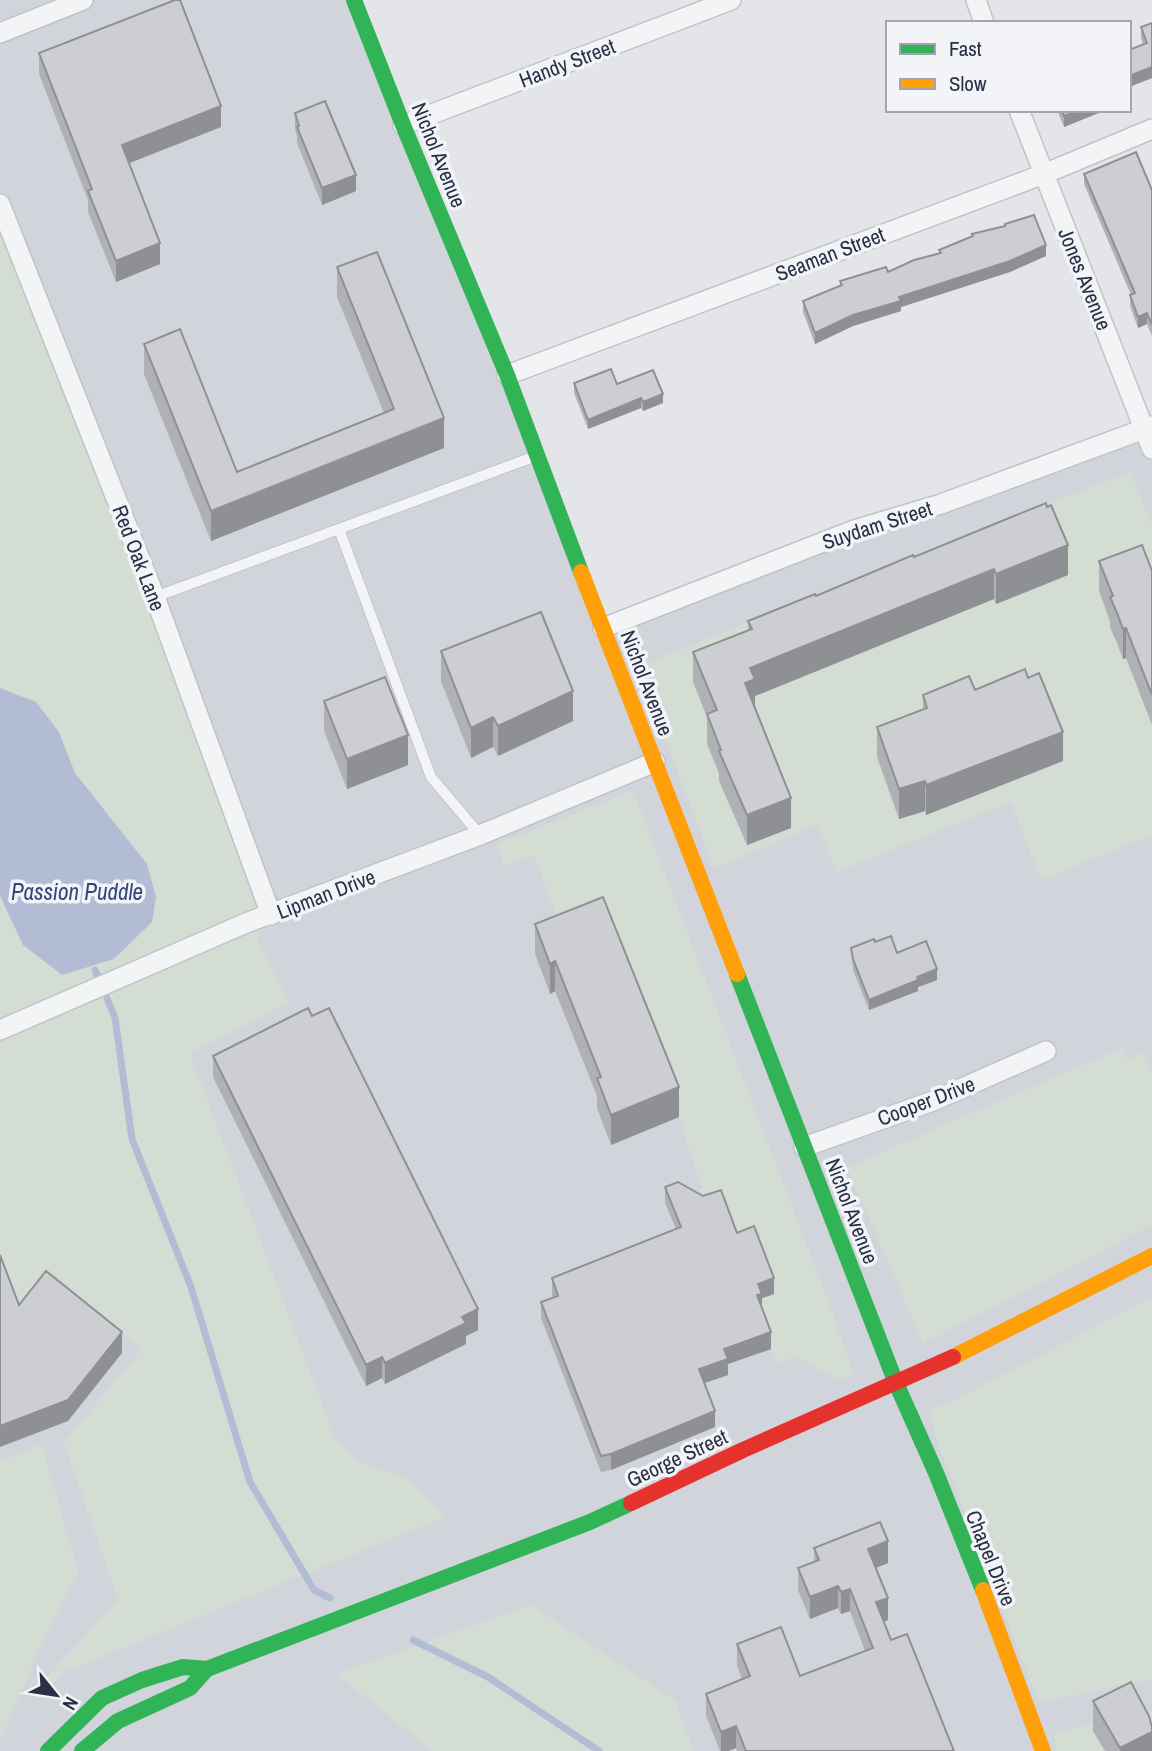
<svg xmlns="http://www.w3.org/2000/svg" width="1152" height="1751" viewBox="0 0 1152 1751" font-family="'Archivo Narrow',sans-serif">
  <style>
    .built { fill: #d2d4dc }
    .green { fill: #d3ddd4 }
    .water { fill: #b2bdd5 }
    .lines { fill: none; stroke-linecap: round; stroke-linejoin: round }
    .stream { stroke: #b2bdd5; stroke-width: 7 }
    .lane-casing { stroke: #c2c3c7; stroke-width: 12 }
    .street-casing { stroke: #c2c3c7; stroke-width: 22 }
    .lane { stroke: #f3f4f6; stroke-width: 10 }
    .street { stroke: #f3f4f6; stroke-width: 19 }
    .fast { stroke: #30b455; stroke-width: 16 }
    .slow { stroke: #ff9f0a; stroke-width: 16 }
    .jam { stroke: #e5322d; stroke-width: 16 }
    .wall { fill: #afb1b5 }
    .shaded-wall { fill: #8f9093 }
    .building { fill: #ccced2; stroke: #8f9093; stroke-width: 2 }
    .labels { text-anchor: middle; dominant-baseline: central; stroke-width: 7; stroke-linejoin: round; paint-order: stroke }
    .street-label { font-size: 21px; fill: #292f44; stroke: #f2f4f8 }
    .water-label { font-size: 23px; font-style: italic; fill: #31477b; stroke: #f2f4f8 }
  </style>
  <rect width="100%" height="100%" fill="#e4e5e9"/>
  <!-- built -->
  <path class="built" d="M0 0H355L603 627 1145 429 1152 449V1751H0Z"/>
  <!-- green -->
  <path class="green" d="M0 207 267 919 257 940 289 1002 190 1054 335 1438 360 1462 406 1478 445 1517 65 1672 42 1694 38 1687 118 1600 64 1442 142 1349 49 1270 19 1308 0 1263Z
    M1131 472 1152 526V835L1041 880 1011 802 837 872 817 825 714 868 638 667 940 544Z
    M633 790 829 1303 854 1376 839 1381 797 1356 776 1364 771 1349 678 1198 702 1188 679 1117 567 942 534 856 504 865 497 844Z
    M1123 1048 1127 1059 1144 1053 1152 1071V1225L923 1344 847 1167Z
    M1152 1297V1679L1039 1703 936 1439 929 1410 953 1401Z
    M42 1444 78 1572 42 1645 0 1740V1462Z
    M531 1605 675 1700 694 1751H432L337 1674Z
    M1152 1711V1751H1056L1054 1734 1062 1731Z"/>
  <!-- water -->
  <path class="water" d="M0 688 36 702 59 732 75 773 147 864 156 897 152 922 114 959 62 975 23 945 0 896Z"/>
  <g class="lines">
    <!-- stream -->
    <path class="stream" d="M95 970 97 975
      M107 998 115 1018 132 1139 191 1287 250 1482 314 1590 330 1598
      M413 1640 488 1677 599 1751"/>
    <defs>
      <path id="lane" d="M339 529 431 777 480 835
        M155 597 536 456"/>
      <path id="street" d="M976 0 984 23
        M0 33 83 0
        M1019 110 1152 449
        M403 125 731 0
        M0 204 155 597 271 915
        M507 375 1044 174 1152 129
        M603 628 854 530 941 504 1152 426
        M0 1030 246 923 480 835 655 762
        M804 1147 933 1101 1046 1051"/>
    </defs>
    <!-- lane casing -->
    <use href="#lane" class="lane-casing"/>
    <!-- street casing -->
    <use href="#street" class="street-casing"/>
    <!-- lane -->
    <use href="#lane" class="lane"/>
    <!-- street -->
    <use href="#street" class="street"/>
    <!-- fast -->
    <path class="fast" d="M354 0 403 125 507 375 581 572
      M737 974 896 1383 936 1473 983 1590
      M48 1751 102 1698 142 1680 183 1667 207 1669
      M82 1751 118 1721 190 1688 207 1669 590 1522 631 1503"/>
    <!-- slow -->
    <path class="slow" d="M581 572 737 974
      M953 1357 1152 1256
      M983 1590 1043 1751"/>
    <!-- jam -->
    <path class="jam" d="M631 1503 743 1450 953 1357"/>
  </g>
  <!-- wall -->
  <path class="wall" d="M1152 23V78L1129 87V50L1143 44 1141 38V27Z
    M39 53 221 127 129 163 160 264 116 282 88 212V200L39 74Z
    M1057 110H1106L1064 127Z
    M295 113 356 191 322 205 297 143V136L295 129Z
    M1084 174 1152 190V336L1147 324 1138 328 1130 306V295H1131L1084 184Z
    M939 250 1046 256 1010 272 901 307V311L853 326 815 344 803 312V301L840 286V281L888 272 939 253Z
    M337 267 444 448 211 541 144 374V344L237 472 384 413 337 297Z
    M574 383 617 384 663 403 643 411 641 408 588 429 574 393Z
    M1047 507 1068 575 996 604 994 599 755 696V707L791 828 747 845 719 781V773L707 744V717L693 682V652L748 630V621L816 596 914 557Z
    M1099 561 1152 571V725L1126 658 1123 659 1117 643 1110 627V621L1099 591Z
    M441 651 573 721 498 756 493 747 471 758 441 681Z
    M975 690 1063 761 926 815 925 811 899 819 877 757V727L923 710V695Z
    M324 701 408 765 347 789 324 731Z
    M535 924 679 1117 611 1145 597 1108V1096L555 991 550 994 535 954Z
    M875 942 897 953 937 980 918 987V991L869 1010 853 970 851 948Z
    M213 1056 478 1330 466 1336V1344L385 1384 382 1378 366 1386 213 1077Z
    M665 1187 737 1233 774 1294 762 1298V1310L771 1349 728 1364V1375L704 1383 715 1427 611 1470 601 1472 541 1318V1302L553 1298 552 1294V1278L676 1229 665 1203Z
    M814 1548 888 1563 876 1568 888 1620 884 1622 891 1640 954 1751H737L736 1748 728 1751H720L706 1716V1694L742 1679 737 1666V1644L800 1676 865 1651 850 1611 841 1614 838 1608 810 1619 798 1590V1568L814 1562Z
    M1093 1701 1152 1751H1105L1093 1731Z"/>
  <!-- shaded-wall -->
  <path class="shaded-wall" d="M1152 67V78L1129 87V76Z
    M221 106V127L122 166V145Z
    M1079 110H1106L1064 127V116Z
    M356 175V191L322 205V188Z
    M160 243V264L116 282V261Z
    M1046 245V256L1010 272 901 307V311L853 326 815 344V333L853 315 899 297Z
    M1147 313V324L1138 328V317Z
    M663 394V403L643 411V402Z
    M641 398V408L588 429V420Z
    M444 418V448L211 541V511Z
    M1068 545V575L996 604V574Z
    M994 569V599L755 696V709L745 683 750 668Z
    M1126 628V658L1123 659V629Z
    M573 691V721L498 756V726Z
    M493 717V747L471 758V728Z
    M1063 732V761L926 815V785Z
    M408 735V765L347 789V759Z
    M925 781V811L899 819V789Z
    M791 798V828L747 845V815Z
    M555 961V991L550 994V964Z
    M937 969V980L918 987V991L869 1010V1000Z
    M679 1087V1117L611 1145V1115Z
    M774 1278V1294L762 1298V1310L757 1295 758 1284Z
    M478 1309V1330L466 1336V1344L385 1384V1363L462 1317Z
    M122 1332V1353L68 1421 0 1447V1426Z
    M771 1332V1349L728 1364V1375L699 1385V1369L724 1349Z
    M382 1357V1378L366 1386V1365Z
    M715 1411V1427L611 1470V1454Z
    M888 1541V1563L868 1571V1549Z
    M838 1586V1608L810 1619V1597Z
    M850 1589V1611L841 1614V1592Z
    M888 1598V1620L876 1625V1602Z
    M736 1726V1748L728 1751H721V1732Z
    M1152 1732V1751H1120V1748Z"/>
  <!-- building -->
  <path class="building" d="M175 0H180L221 106 122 145 160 243 116 261 88 191 92 189 39 53Z
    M1152 23V67L1129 76V50L1147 43 1141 27Z
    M325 101 356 175 322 188 297 127 299 126 295 113Z
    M1062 110H1079L1064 116Z
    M1136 152 1152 190V325L1147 313 1138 317 1130 295 1135 293 1084 174Z
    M1034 215 1046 245 1010 261 899 297 901 301 853 315 815 333 803 301 842 285 840 281 886 267 888 272 914 260 941 253 939 250 973 236 972 234 1005 226V224Z
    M377 252 444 418 211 511 144 344 180 329 237 472 394 409 337 267Z
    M611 369 617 384 653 370 663 394 643 402 641 398 588 420 574 383Z
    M1046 503 1047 507 1051 505 1068 545 996 574 994 569 750 668 755 679 745 683 791 798 747 815 719 751 721 750 707 714 717 710 693 652 752 629 748 621 815 594 816 596 913 555 914 557Z
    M1142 545 1152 571V695L1126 628 1123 629 1117 613 1110 597 1113 596 1099 561Z
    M541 612 573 691 498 726 493 717 471 728 441 651Z
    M1025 669 1028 678 1039 673 1063 732 926 785 925 781 899 789 877 727 927 708 923 695 969 676 975 690Z
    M385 677 408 735 347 759 324 701Z
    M603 897 679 1087 611 1115 597 1078 601 1077 555 961 550 964 535 924Z
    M891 936 897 953 926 941 937 969 917 977 918 980 869 1000 853 959 851 948 874 939 875 942Z
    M308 1008 312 1016 329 1008 478 1309 462 1317 466 1323 385 1363 382 1357 366 1365 213 1056Z
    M678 1182 703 1196 721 1190 737 1233 754 1226 774 1278 758 1284 762 1294 757 1295 771 1332 724 1349 728 1359 699 1369 715 1411 611 1454 601 1456 541 1302 558 1296 552 1278 681 1227 665 1187Z
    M0 1255 19 1305 46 1271 122 1332 68 1400 0 1426Z
    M880 1522 888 1541 868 1549 888 1598 876 1602 891 1640 907 1634 954 1751H746L736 1726 721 1732 706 1694 750 1676 737 1644 781 1627 800 1676 873 1648 850 1589 841 1592 838 1586 810 1597 798 1568 819 1560 814 1548Z
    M1131 1682 1149 1716 1152 1727V1732L1120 1748 1093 1701Z"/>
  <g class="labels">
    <!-- street labels -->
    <g class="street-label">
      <text transform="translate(567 63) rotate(-21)">Handy Street</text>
      <text transform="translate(439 155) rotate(68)">Nichol Avenue</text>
      <text transform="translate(830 254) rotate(-21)">Seaman Street</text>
      <text transform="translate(1085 279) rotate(68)">Jones Avenue</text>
      <text transform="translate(877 525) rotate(-18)">Suydam Street</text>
      <text transform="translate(139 558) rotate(69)">Red Oak Lane</text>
      <text transform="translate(647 683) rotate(69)">Nichol Avenue</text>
      <text transform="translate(326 894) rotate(-21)">Lipman Drive</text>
      <text transform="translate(926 1101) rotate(-21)">Cooper Drive</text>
      <text transform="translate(852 1211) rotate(69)">Nichol Avenue</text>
      <text transform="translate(677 1458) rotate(-25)">George Street</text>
      <text transform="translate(991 1558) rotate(68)">Chapel Drive</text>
    </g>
    <!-- water labels -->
    <g class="water-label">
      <text x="77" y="891">Passion Puddle</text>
    </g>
  </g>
  <!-- legend -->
  <rect x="886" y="21" width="245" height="91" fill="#f2f4f8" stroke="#a2a5b0" stroke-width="2"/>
  <rect x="900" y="44" width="35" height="10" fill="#30b455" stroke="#a2a5b0" stroke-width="2"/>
  <text x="949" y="56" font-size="21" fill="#292f44">Fast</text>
  <rect x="900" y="79" width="35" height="10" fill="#ff9f0a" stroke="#a2a5b0" stroke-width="2"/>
  <text x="949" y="91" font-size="21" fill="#292f44">Slow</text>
  <!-- north arrow -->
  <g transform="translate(56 1695) rotate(120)" stroke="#f2f4f8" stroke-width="5" paint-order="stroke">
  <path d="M0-5L12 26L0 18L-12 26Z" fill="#292f44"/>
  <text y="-10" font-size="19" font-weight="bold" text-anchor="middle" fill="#292f44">N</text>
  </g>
</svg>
